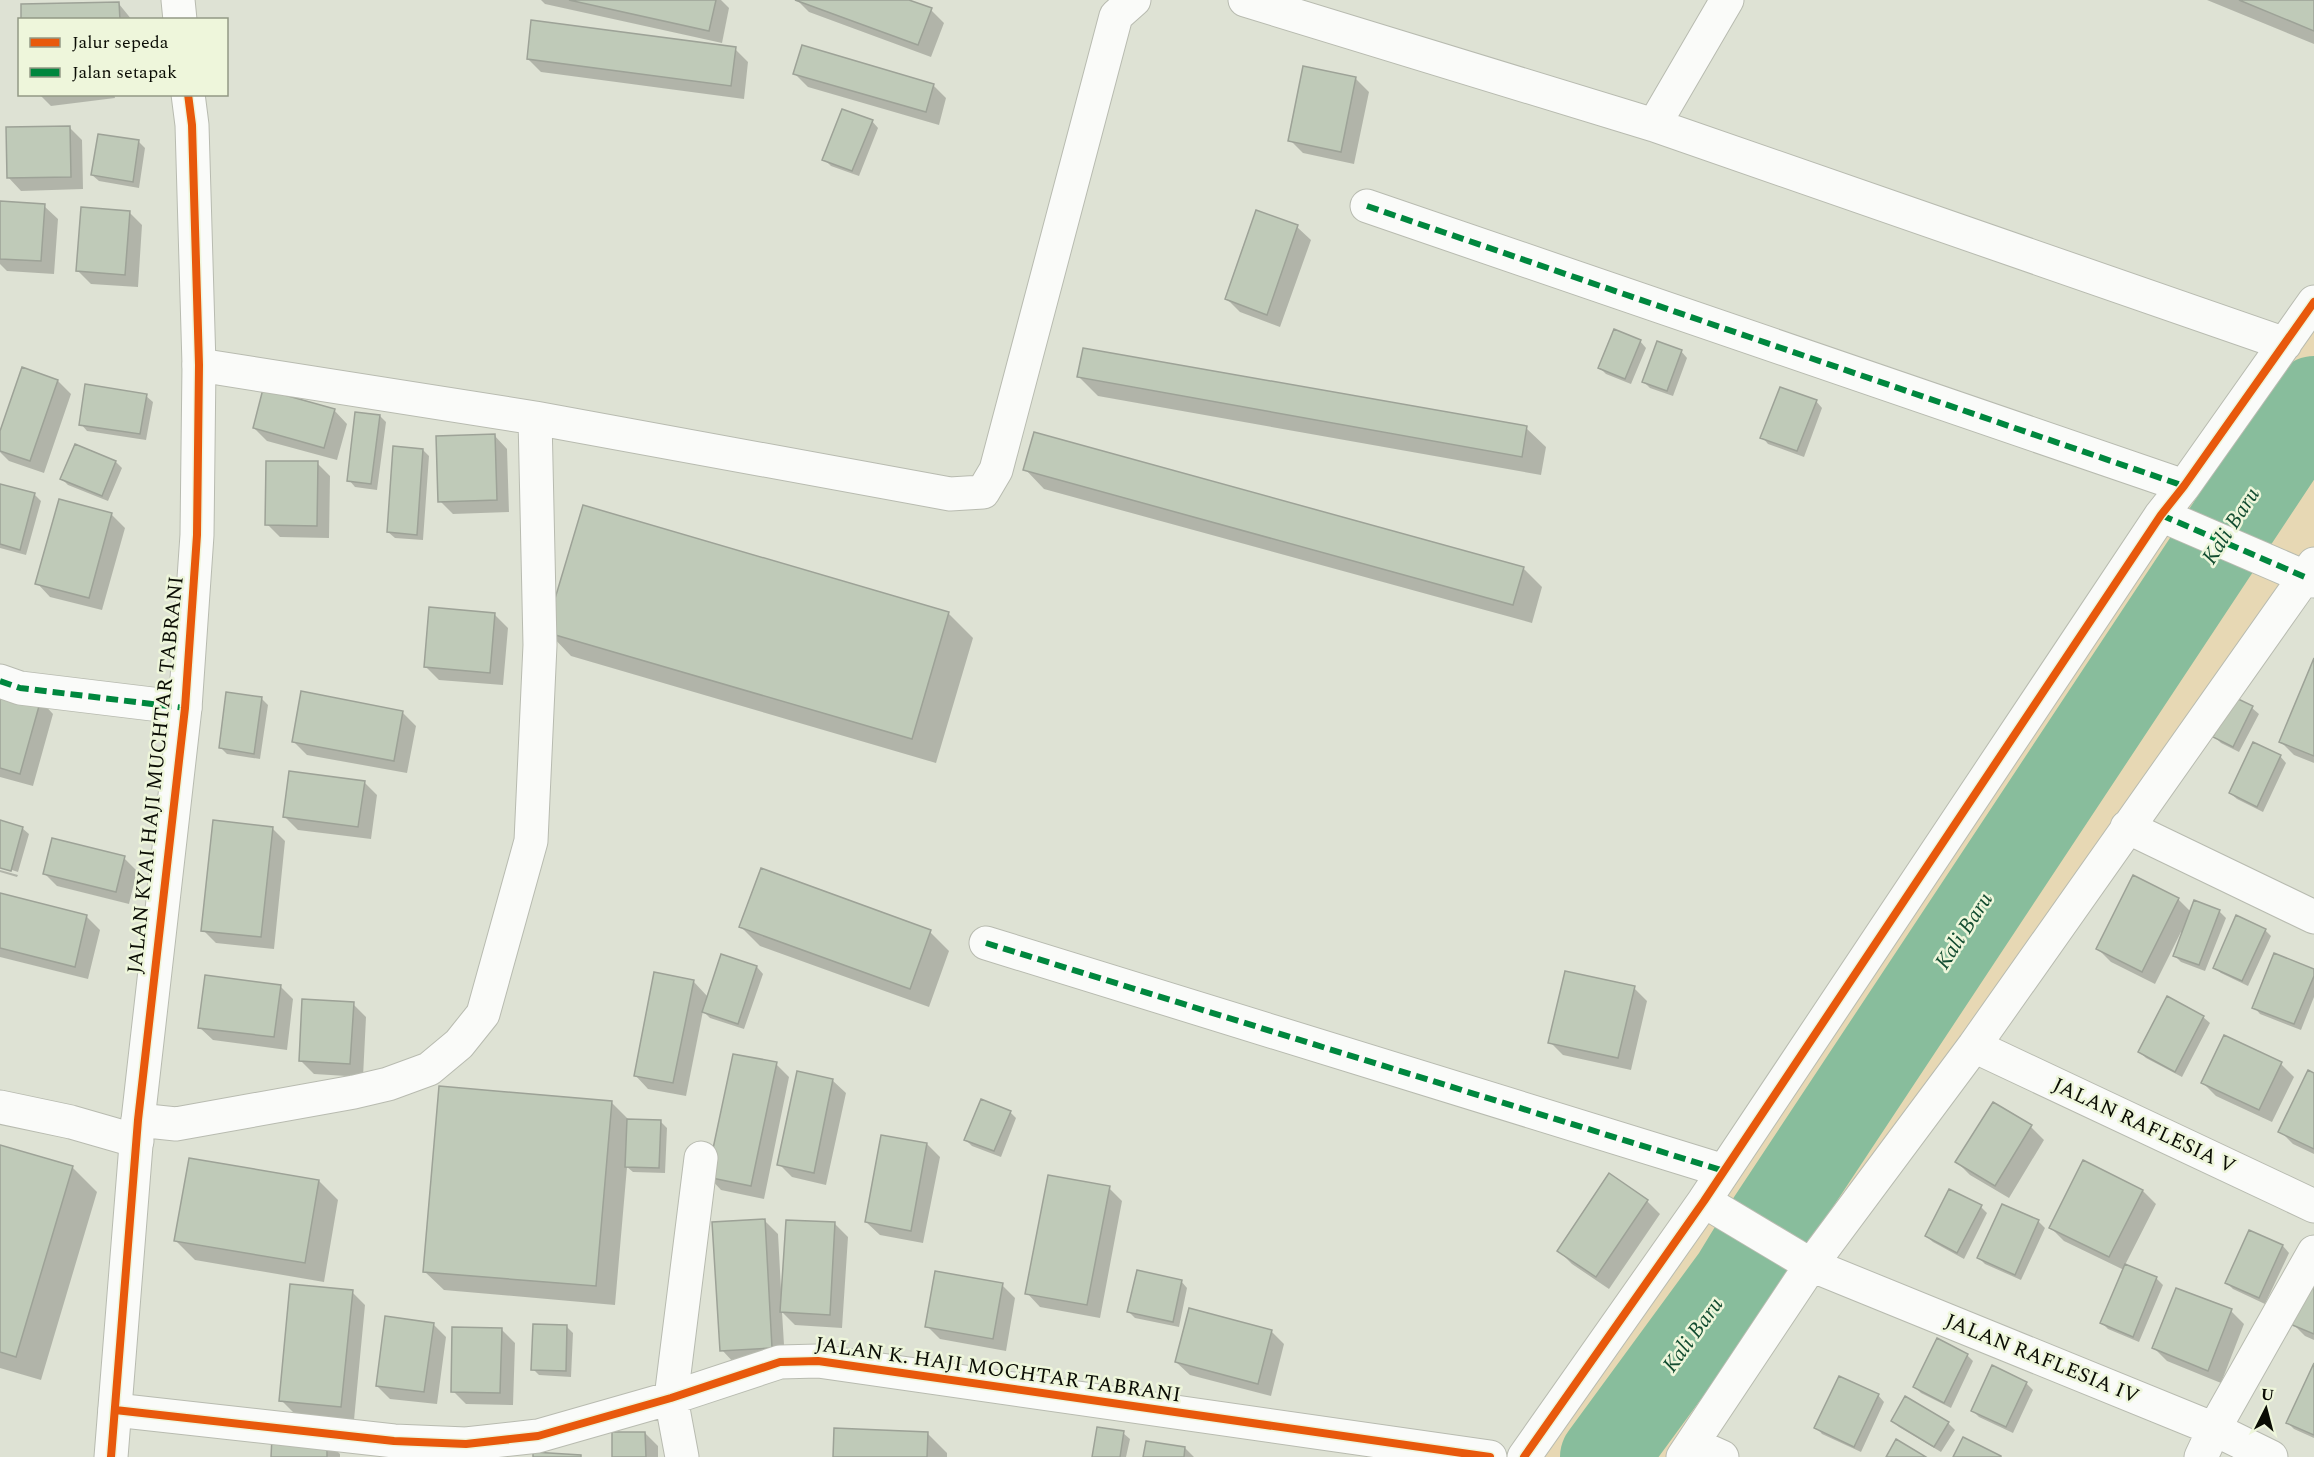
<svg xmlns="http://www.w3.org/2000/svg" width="2314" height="1457" viewBox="0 0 2314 1457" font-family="Spectral,serif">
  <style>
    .green { fill: #e7d8b4 }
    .shadow { fill: #0003 }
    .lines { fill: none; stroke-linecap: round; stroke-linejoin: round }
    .river { stroke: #88bd9c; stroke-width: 88 }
    .building { fill: #bfcab8; stroke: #9da297; stroke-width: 1.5 }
    .minor-casing { stroke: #b8bbb0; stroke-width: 35 }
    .tertiary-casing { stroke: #b8bbb0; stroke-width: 35 }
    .minor { stroke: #fafbf9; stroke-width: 33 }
    .tertiary { stroke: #fafbf9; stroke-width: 33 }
    .quiet { stroke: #00873e; stroke-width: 6; stroke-dasharray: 12 6; stroke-linecap: butt }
    .cycleway-casing { stroke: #eef6db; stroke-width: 11 }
    .cycleway { stroke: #e8590c; stroke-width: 8 }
    .labels { text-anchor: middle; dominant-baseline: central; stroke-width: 5; stroke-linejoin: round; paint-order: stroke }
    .street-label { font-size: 21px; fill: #0b0d05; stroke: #eef6db }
    .water-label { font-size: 22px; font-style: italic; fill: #134d31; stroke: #eef6db }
  </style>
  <rect width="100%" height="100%" fill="#dee2d4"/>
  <!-- green -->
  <path class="green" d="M2314 302V547L2115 824 1672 1457H1523Z"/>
  <!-- shadow -->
  <path class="shadow" d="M541 0H721L729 8 722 43 545 4Z
    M797 0H905L931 10 944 23 931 57 809 12Z
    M2207 0H2314V44Z
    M119 4 132 20H23Z
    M735 49 748 62 744 99 541 72 528 59Z
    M1305 68 1356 79 1369 92 1354 164 1303 153 1290 140Z
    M795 74 933 85 946 98 939 125 808 87Z
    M39 94H114L115 98 51 106Z
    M872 121 878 128 859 176 831 166 824 159Z
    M69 127 82 140 83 189 21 191 8 177Z
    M139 142 145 148 139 188 99 181 92 175Z
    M0 202 44 206 58 219 54 274 7 271 0 264Z
    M129 212 142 225 138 287 91 284 78 271Z
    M1297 227 1311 240 1280 327 1240 312 1227 299Z
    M1640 341 1646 348 1631 384 1606 374 1600 368Z
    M1681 351 1687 358 1673 396 1650 388 1643 381Z
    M23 369 58 381 71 394 44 473 9 461 0 452V436Z
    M1079 377 1526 428 1546 447 1541 475 1098 396Z
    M146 396 153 402 146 440 87 431 81 424Z
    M1816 401 1822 408 1804 457 1768 444 1762 437Z
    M334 410 347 424 337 460 267 441 254 428Z
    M380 416 386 422 377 490 355 487 349 480Z
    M494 435 507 449 509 512 453 514 440 501Z
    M423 450 429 456 423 540 395 538 388 532Z
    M116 462 122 468 108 501 68 485 62 479Z
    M317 463 330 476 329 538 280 537 267 524Z
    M1025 469 1523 568 1542 587 1532 623 1044 489Z
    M0 486 34 494 41 501 26 555 0 548Z
    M60 501 112 515 125 528 102 610 50 597 37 583Z
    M948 613 973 638 936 763 571 656 547 631Z
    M495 615 508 628 503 685 439 680 426 667Z
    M2314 662V763L2294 755 2281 742Z
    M0 691 40 700 53 714 33 786 0 777Z
    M261 698 268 705 260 759 227 754 221 748Z
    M2235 699 2252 708 2259 714 2239 752 2221 743 2215 737Z
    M402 712 416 726 407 773 307 755 293 741Z
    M2280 756 2286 763 2263 812 2237 799 2230 793Z
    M364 782 377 795 371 839 298 830 285 817Z
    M0 821 22 828 29 834 18 872 0 866Z
    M272 828 285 841 274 949 216 943 203 930Z
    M124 858 137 871 129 904 57 886 44 873Z
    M0 870 18 875 17 877 0 872Z
    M0 895 87 917 100 930 88 979 0 957Z
    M2178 899 2191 912 2195 902 2219 911 2226 918 2205 971 2181 962 2175 956 2183 933 2181 932 2155 984 2111 962 2098 949Z
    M741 927 930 932 949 951 929 1007 760 946Z
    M2265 930 2271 936 2248 986 2221 973 2214 967Z
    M722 956 757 967 763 974 744 1029 710 1018 703 1011 686 1096 648 1089 635 1075 693 981 708 997Z
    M2314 971V997L2301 1030 2260 1014 2254 1007Z
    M280 986 293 999 287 1050 213 1040 199 1027Z
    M1634 988 1647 1001 1631 1070 1563 1055 1550 1042Z
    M353 1004 366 1017 363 1077 314 1074 301 1061Z
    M2203 1017 2210 1023 2182 1077 2146 1058 2140 1052Z
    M2224 1037 2281 1064 2294 1077 2272 1122 2216 1096 2203 1083Z
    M776 1064 789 1077 764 1199 721 1190 708 1176Z
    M2314 1074V1154L2293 1144 2280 1131Z
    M832 1080 846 1093 826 1185 792 1177 779 1164Z
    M611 1102 629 1120 660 1121 667 1128 665 1173 633 1172 627 1167 615 1305 444 1290 424 1271Z
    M1993 1104 2031 1127 2044 1140 2009 1198 1970 1175 1957 1162Z
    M1010 1112 1016 1118 1001 1157 972 1146 966 1140Z
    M927 1144 940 1157 923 1243 880 1235 866 1222Z
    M0 1146 72 1167 97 1192 41 1380 0 1368Z
    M319 1181 338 1200 324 1282 195 1260 176 1241Z
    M1109 1188 1122 1201 1100 1318 1040 1307 1027 1293Z
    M2143 1191 2156 1204 2125 1265 2156 1278 2163 1285 2139 1342 2108 1329 2102 1323 2124 1270 2064 1241 2051 1228Z
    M1647 1201 1660 1214 1609 1289 1572 1264 1559 1251Z
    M2002 1206 2039 1222 2045 1228 2021 1280 1985 1264 1979 1258Z
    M1981 1207 1987 1213 1964 1259 1933 1242 1926 1236Z
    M765 1221 778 1234 781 1289H783L835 1224 848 1237 842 1328 795 1325 782 1312 785 1361 735 1364 722 1350Z
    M2250 1232 2283 1246 2289 1253 2265 1304 2233 1289 2227 1283Z
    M2314 1273V1340L2305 1336 2292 1323Z
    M1181 1281 1187 1288 1179 1327 1135 1318 1129 1312Z
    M1002 1285 1015 1298 1006 1351 940 1339 927 1326Z
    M352 1292 365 1305 354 1420 294 1413 281 1400Z
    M2231 1311 2244 1324 2221 1383 2167 1361 2154 1348Z
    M433 1324 446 1337 437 1404 390 1399 377 1386Z
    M567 1327 573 1333 571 1377 539 1375 533 1369Z
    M502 1330 515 1343 513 1405 466 1404 453 1391Z
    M1271 1331 1284 1344 1271 1396 1190 1375 1176 1362Z
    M1967 1355 1973 1361 1951 1408 1921 1393 1915 1387Z
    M2314 1366V1438L2294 1429 2288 1423Z
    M2026 1383 2033 1390 2013 1433 1979 1417 1973 1411Z
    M1878 1395 1884 1402 1861 1452 1822 1434 1816 1427Z
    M1906 1398 1948 1423 1955 1430 1941 1452 1899 1427 1893 1421Z
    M645 1433 658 1446V1457H614Z
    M927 1433 947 1453V1457H834Z
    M1123 1433 1130 1439 1126 1457H1093Z
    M327 1441 340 1454V1457H273Z
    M1185 1448 1194 1457H1145Z"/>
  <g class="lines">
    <!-- river -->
    <path class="river" d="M1604 1457 1736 1277 1761 1236 2314 400"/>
  </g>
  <!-- building -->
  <path class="building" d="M569 0H716L709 31Z
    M795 0H909L932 8 918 45Z
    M2239 0H2314V31Z
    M119 2 120 20H21V4Z
    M531 20 736 47 731 86 527 59Z
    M802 45 934 84 926 112 793 74Z
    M1303 66 1356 77 1341 152 1288 141Z
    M842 109 873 120 852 171 822 160Z
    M70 126 71 177 7 178 6 127Z
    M98 134 139 140 133 182 91 175Z
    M0 201 45 204 41 261 0 259Z
    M81 207 130 211 125 275 76 271Z
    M1256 210 1298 225 1267 315 1225 299Z
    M1614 329 1641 340 1625 379 1598 368Z
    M1657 341 1682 350 1667 391 1642 382Z
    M1083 348 1527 426 1522 457 1077 377Z
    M22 367 58 380 30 461 0 451V431Z
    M85 384 147 394 140 434 79 425Z
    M1780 387 1817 400 1797 451 1760 438Z
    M263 389 335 409 324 448 253 428Z
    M355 412 380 415 371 484 347 481Z
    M1034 432 1524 567 1513 605 1023 470Z
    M495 434 497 500 438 502 436 436Z
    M75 444 116 461 102 496 60 479Z
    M393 446 423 449 417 535 387 532Z
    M266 461H318L317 526 265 525Z
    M0 484 35 493 20 550 0 544Z
    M59 499 112 513 89 598 35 584Z
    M583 505 949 612 912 739 545 632Z
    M429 607 495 613 490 673 424 667Z
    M2314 658V756L2279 742Z
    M0 689 41 699 20 774 0 768Z
    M301 691 403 711 394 761 292 742Z
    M226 692 262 697 254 754 219 748Z
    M2234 697 2253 706 2233 747 2213 737Z
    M2253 742 2281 755 2257 807 2229 793Z
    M289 771 365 781 358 827 283 817Z
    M0 820 23 827 11 871 0 868Z
    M213 820 273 827 261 937 201 931Z
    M52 838 125 856 116 892 43 874Z
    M761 868 931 930 910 989 739 927Z
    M2133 875 2179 898 2142 972 2096 949Z
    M0 893 87 915 75 967 0 948Z
    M2194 900 2220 910 2199 965 2173 956Z
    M2236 915 2266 929 2242 981 2213 968Z
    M2274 953 2314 969V976L2294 1024 2252 1008Z
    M721 954 757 966 738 1024 702 1012Z
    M1565 971 1635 986 1618 1058 1548 1043Z
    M654 972 694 980 673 1083 634 1076Z
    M205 975 281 985 274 1037 198 1028Z
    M2167 996 2204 1016 2175 1072 2138 1052Z
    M302 999 354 1002 350 1064 299 1061Z
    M2224 1035 2282 1062 2259 1110 2201 1083Z
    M733 1054 777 1062 751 1186 707 1177Z
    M2308 1070 2314 1073V1149L2278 1132Z
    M797 1071 833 1079 814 1173 777 1165Z
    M439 1086 612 1101 596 1286 423 1272Z
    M981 1099 1011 1111 994 1151 964 1140Z
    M1993 1102 2032 1125 1995 1186 1955 1162Z
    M627 1119 661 1120 659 1168 625 1167Z
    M881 1135 927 1143 911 1231 865 1222Z
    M0 1145 73 1166 16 1357 0 1352Z
    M189 1158 319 1180 305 1263 174 1241Z
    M2083 1160 2143 1190 2109 1257 2049 1228Z
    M1609 1173 1648 1200 1596 1277 1557 1251Z
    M1048 1175 1110 1186 1087 1305 1025 1294Z
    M1949 1189 1982 1205 1957 1253 1925 1236Z
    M2002 1204 2039 1220 2015 1275 1977 1258Z
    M765 1219 772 1348 720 1351 712 1222Z
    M786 1220 835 1222 830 1315 780 1312Z
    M2249 1230 2283 1245 2259 1298 2225 1283Z
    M2125 1264 2157 1277 2133 1337 2100 1323Z
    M1137 1270 1182 1280 1173 1322 1127 1312Z
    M2314 1270V1334L2290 1324Z
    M935 1271 1003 1283 993 1339 925 1327Z
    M290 1284 353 1290 341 1407 279 1401Z
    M2176 1288 2232 1309 2208 1371 2152 1348Z
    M1189 1308 1272 1330 1258 1384 1175 1362Z
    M385 1316 434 1323 424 1392 376 1386Z
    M533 1324 567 1325 566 1371 531 1370Z
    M452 1327 502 1328 500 1393 451 1392Z
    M1937 1338 1968 1354 1944 1403 1913 1387Z
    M2314 1363V1435L2286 1423Z
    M1992 1365 2027 1382 2006 1427 1971 1411Z
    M1839 1376 1879 1394 1854 1447 1814 1428Z
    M1905 1396 1949 1422 1934 1447 1891 1421Z
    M1097 1427 1124 1431 1120 1457H1092Z
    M834 1428 928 1432 927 1457H833Z
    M612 1432H645L646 1457H612Z
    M272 1437 327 1439V1457H271Z
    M1963 1437 2001 1456V1457H1953Z
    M1896 1439 1926 1457H1886Z
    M1146 1441 1185 1447 1184 1457H1143Z
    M533 1452 581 1455V1457H533Z"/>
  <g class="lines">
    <defs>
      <path id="minor" d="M1245 0 1654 125 1727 0
        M1654 125 2285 344
        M1367 206 2184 486
        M199 365 535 418 950 494 983 492 996 470 1116 16 1134 0
        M2161 515 2314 581
        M0 681 20 688 185 708
        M2127 827 2314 917
        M986 943 1724 1171
        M1974 1046 2314 1206
        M0 1107 71 1122 137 1141
        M138 1120 176 1124 354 1092 388 1084 429 1069 459 1044 483 1014 531 841 540 645 535 418
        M1704 1201 1811 1265 2214 1429 2271 1457
        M115 1410 394 1441 466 1444 538 1436 671 1398 780 1362 818 1361 1490 1457
        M1693 1444 1722 1457
        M682 1457 671 1398 701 1158
        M1524 1457 1704 1201 2161 515 2184 486 2314 302
        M1683 1457 1811 1265 1974 1046 2314 564
        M2201 1457 2214 1429 2314 1252"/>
      <path id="tertiary" d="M178 0 180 20
        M111 1457 138 1120 185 708 197 535 199 365 192 125 188 94"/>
    </defs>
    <!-- minor casing -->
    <use href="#minor" class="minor-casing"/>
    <!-- tertiary casing -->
    <use href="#tertiary" class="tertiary-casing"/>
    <!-- minor -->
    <use href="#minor" class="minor"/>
    <!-- tertiary -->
    <use href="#tertiary" class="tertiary"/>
    <!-- quiet -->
    <path class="quiet" d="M1367 206 2184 486
      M2161 515 2305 577
      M0 681 20 688 185 708
      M986 943 1724 1171"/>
    <defs>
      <path id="cycleway" d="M115 1410 394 1441 466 1444 538 1436 671 1398 780 1362 818 1361 1490 1457
        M111 1457 138 1120 185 708 197 535 199 365 192 125 188 94
        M1524 1457 1704 1201 2161 515 2184 486 2314 302"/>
    </defs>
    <!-- cycleway casing -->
    <use href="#cycleway" class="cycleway-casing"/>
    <!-- cycleway -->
    <use href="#cycleway" class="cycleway"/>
  </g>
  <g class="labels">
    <!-- street labels -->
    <g class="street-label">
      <text transform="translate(156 775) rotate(-84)">JALAN KYAI HAJI MUCHTAR TABRANI</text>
      <text transform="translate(2144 1126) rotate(25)">JALAN RAFLESIA V</text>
      <text transform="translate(2042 1359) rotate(22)">JALAN RAFLESIA IV</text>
      <text transform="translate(998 1370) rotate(8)">JALAN K. HAJI MOCHTAR TABRANI</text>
    </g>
    <!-- water labels -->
    <g class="water-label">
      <text transform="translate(2231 526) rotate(-57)">Kali Baru</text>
      <text transform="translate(1964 931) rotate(-57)">Kali Baru</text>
      <text transform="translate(1693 1335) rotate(-54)">Kali Baru</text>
    </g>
  </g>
  <!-- legend -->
  <rect x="18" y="18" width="210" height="78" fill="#eef6db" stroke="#939985" stroke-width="1.5"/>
  <rect x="30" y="38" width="30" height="9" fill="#e8590c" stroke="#939985" stroke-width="1.5"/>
  <text x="72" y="48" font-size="18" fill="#0b0d05">Jalur sepeda</text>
  <rect x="30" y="68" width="30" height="9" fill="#00873e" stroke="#939985" stroke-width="1.5"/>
  <text x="72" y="78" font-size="18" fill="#0b0d05">Jalan setapak</text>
  <!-- north arrow -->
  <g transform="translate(2266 1409) rotate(6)" stroke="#eef6db" stroke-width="4.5" paint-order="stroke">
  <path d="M0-4.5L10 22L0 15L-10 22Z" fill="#0b0d05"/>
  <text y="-9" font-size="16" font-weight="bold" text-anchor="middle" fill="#0b0d05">U</text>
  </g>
</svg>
